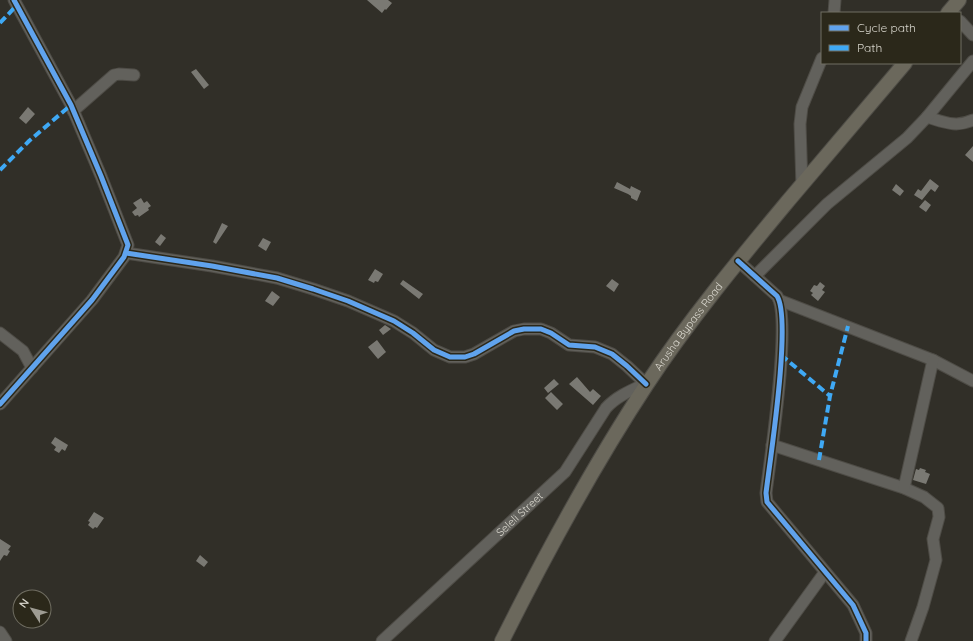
<svg xmlns="http://www.w3.org/2000/svg" width="973" height="641" viewBox="0 0 973 641" font-family="Quicksand,sans-serif">
  <style>
    .building { fill: #7a7973 }
    .lines { fill: none; stroke-linecap: round; stroke-linejoin: round }
    .minor-casing { stroke: #4e4c46; stroke-width: 13 }
    .major-casing { stroke: #4e4c46; stroke-width: 16 }
    .minor { stroke: #62615c; stroke-width: 11 }
    .major { stroke: #6b685c; stroke-width: 14 }
    .quiet { stroke: #3fa9f5; stroke-width: 4; stroke-dasharray: 8 4; stroke-linecap: butt }
    .cycleway-casing { stroke: #2b281a; stroke-width: 8 }
    .cycleway { stroke: #60a3ed; stroke-width: 5 }
    .labels { text-anchor: middle; dominant-baseline: central; stroke-width: 4; stroke-linejoin: round; paint-order: stroke }
    .street-label { font-size: 11px; fill: #d8d6cd; stroke: #2b281a }
  </style>
  <rect width="100%" height="100%" fill="#312f28"/>
  <!-- building -->
  <path class="building" d="M367 0H388L392 3 386 10 385 9 382 13Z
    M196 69 209 85 204 89 191 72Z
    M28 107 35 114 26 124 19 118Z
    M973 146V162L965 155Z
    M930 179 939 186 935 192 931 189 922 200 914 195 918 189 921 191Z
    M617 182 630 189 631 186 641 191 637 201 631 198V196L628 194 614 188Z
    M896 184 904 191 900 196 892 190Z
    M141 198 144 203 147 201 151 206 148 208 149 210 139 217 138 215 135 216 132 212 137 208 133 203Z
    M925 200 931 205 926 212 919 207Z
    M222 223 228 226 216 244 213 242Z
    M161 234 166 238 160 246 155 242Z
    M263 238 271 242 266 251 258 246Z
    M375 269 383 274 378 282 375 281 374 283 368 280Z
    M612 279 619 284 614 292 606 286Z
    M403 280 423 294 419 299 400 284Z
    M820 282 825 286 822 290 825 292 818 301 811 295 813 293 810 291 814 285 817 286Z
    M272 291 280 297 273 306 265 301Z
    M385 325 391 329 383 335 379 330Z
    M377 340 386 352 378 359 368 347Z
    M577 377 590 392 593 389 601 396 593 405 569 384Z
    M554 379 559 384 548 393 544 388Z
    M551 392 563 404 557 410 545 398Z
    M55 437 68 445 65 451 62 449 59 453 54 450 56 447 51 443Z
    M920 468 926 470 925 472 930 474 926 484 913 480 916 469 919 470Z
    M94 512 104 518 97 528 95 527 93 529 88 525 90 522 88 521Z
    M0 539 11 546 8 550 10 551 7 556 4 555 0 561Z
    M200 555 208 562 204 567 196 561Z"/>
  <g class="lines">
    <defs>
      <g id="minor">
        <path d="M834 13 835 0"/>
        <path d="M960 21 973 35"/>
        <path d="M73 111 114 75 119 74 134 75"/>
        <path d="M927 117C944 122 956 128 973 120"/>
        <path d="M802 186 800 124 802 107 822 58"/>
        <path d="M126 253 212 266 277 278 313 289 348 301 394 321 413 333 434 350 450 357H465L474 354 514 331 524 329H541L551 333 569 345 595 347 612 354 627 366 646 384"/>
        <path d="M738 261 777 296C792 319 770 460 766 493L767 502 853 605 866 633V641"/>
        <path d="M755 276 827 204 907 138 927 117 973 61"/>
        <path d="M779 300 933 360 973 381"/>
        <path d="M0 333 23 351 32 368"/>
        <path d="M0 404 92 300 124 257 128 245 101 176 71 105 14 0"/>
        <path d="M772 445 904 488 924 497 938 508 939 517 933 539 936 560 923 607 911 641"/>
        <path d="M904 488 933 360"/>
        <path d="M0 632 6 641"/>
        <path id="s1" d="M382 641 565 472 606 408C617 396 632 390 647 383"/>
        <path d="M775 641 825 572"/>
      </g>
      <g id="major">
        <path d="M948 13 959 0"/>
        <path id="s2" d="M502 641C546 553 593 466 647 384 689 320 739 260 788 201 827 155 866 109 905 63"/>
      </g>
    </defs>
    <!-- minor casing -->
    <use href="#minor" class="minor-casing"/>
    <!-- major casing -->
    <use href="#major" class="major-casing"/>
    <!-- minor -->
    <use href="#minor" class="minor"/>
    <!-- major -->
    <use href="#major" class="major"/>
    <!-- quiet -->
    <path class="quiet" d="M0 23 17 5
      M0 170 29 141 71 105
      M781 355 830 396
      M819 460 830 396 848 326"/>
    <defs>
      <path id="cycleway" d="M126 253 212 266 277 278 313 289 348 301 394 321 413 333 434 350 450 357H465L474 354 514 331 524 329H541L551 333 569 345 595 347 612 354 627 366 646 384
        M738 261 777 296C792 319 770 460 766 493L767 502 853 605 866 633V641
        M0 404 92 300 124 257 128 245 101 176 71 105 14 0"/>
    </defs>
    <!-- cycleway casing -->
    <use href="#cycleway" class="cycleway-casing"/>
    <!-- cycleway -->
    <use href="#cycleway" class="cycleway"/>
  </g>
  <g class="labels">
    <!-- street labels -->
    <g class="street-label">
      <text stroke="none"><textPath href="#s2" startOffset="366">Arusha Bypass Road</textPath></text>
      <text stroke="none"><textPath href="#s1" startOffset="187">Seleli Street</textPath></text>
    </g>
  </g>
  <!-- legend -->
  <rect x="821" y="12" width="140" height="52" fill="#2b281a" stroke="#706e62"/>
  <rect x="829" y="25" width="20" height="6" fill="#60a3ed" stroke="#706e62"/>
  <text x="857" y="32" font-size="12" fill="#d8d6cd">Cycle path</text>
  <rect x="829" y="45" width="20" height="6" fill="#3fa9f5" stroke="#706e62"/>
  <text x="857" y="52" font-size="12" fill="#d8d6cd">Path</text>
  <!-- north arrow -->
  <g transform="translate(32 609) rotate(306)"><circle r="19" fill="#2b281a" stroke="#706e62"/>
  <path d="M0-3L7 15L0 10L-7 15Z" fill="#9e9c93"/>
  <text y="-6" font-size="11" font-weight="bold" text-anchor="middle" fill="#d8d6cd">N</text>
  </g>
</svg>
